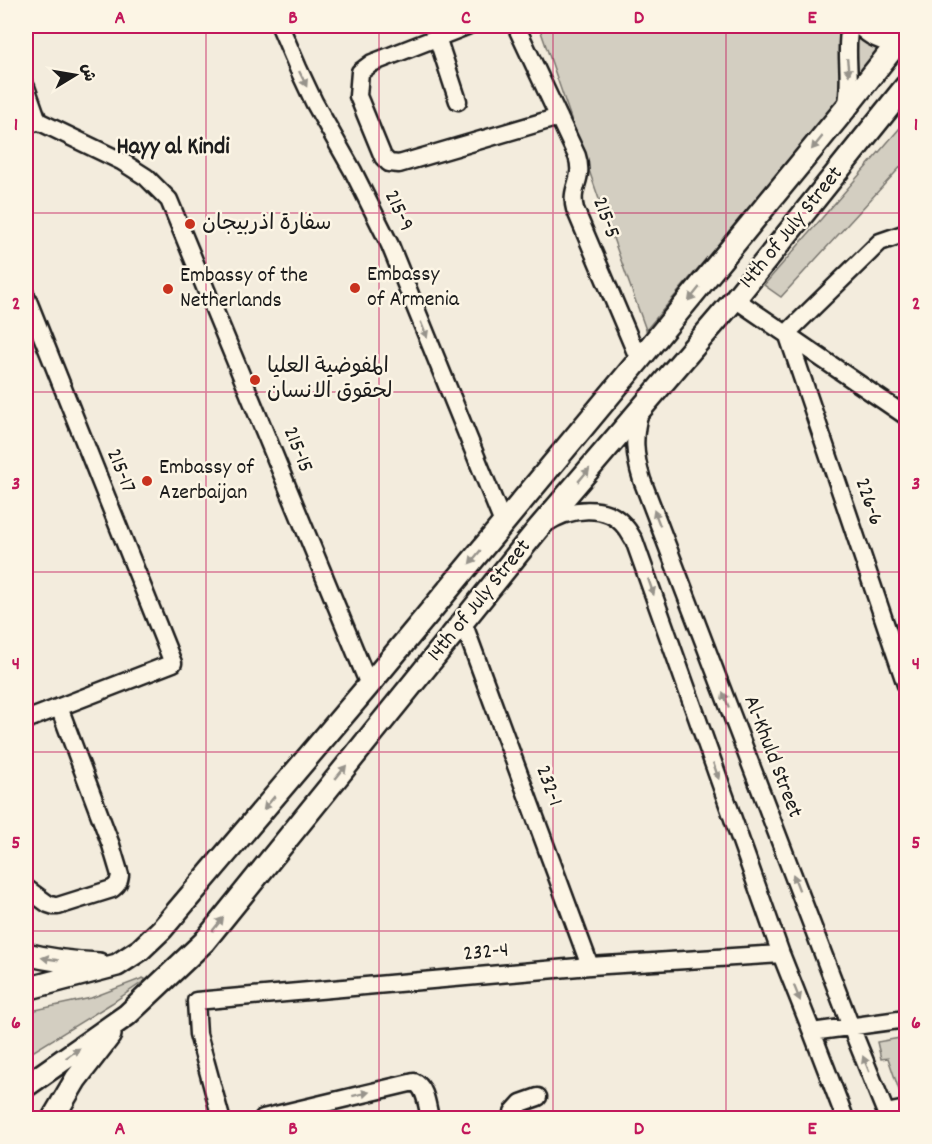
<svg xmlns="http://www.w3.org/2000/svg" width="932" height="1144" viewBox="0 0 932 1144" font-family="Dekko,'Playpen Sans Arabic',sans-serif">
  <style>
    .green { fill: #d3cec1; stroke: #78756e; stroke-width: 1.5 }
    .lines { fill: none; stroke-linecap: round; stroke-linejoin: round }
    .minor-casing { stroke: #1c1c1c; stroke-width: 21 }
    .major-casing { stroke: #1c1c1c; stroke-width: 26 }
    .minor { stroke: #fcf5e5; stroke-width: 16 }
    .major { stroke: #fcf5e5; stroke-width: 21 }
    .oneway { fill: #97938b }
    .grid { fill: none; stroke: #c2185b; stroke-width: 1.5; stroke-opacity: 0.55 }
    .poi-dot { fill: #c8321e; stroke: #fcf5e5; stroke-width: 2 }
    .labels { text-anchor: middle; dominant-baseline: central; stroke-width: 5; stroke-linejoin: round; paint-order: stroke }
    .street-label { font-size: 22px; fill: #1c1c1c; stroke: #fcf5e5 }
    .poi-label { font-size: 22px; fill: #1c1c1c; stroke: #fcf5e5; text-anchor: start }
    .neighbourhood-label { font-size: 24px; font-weight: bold; fill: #1c1c1c; stroke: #fcf5e5 }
    .neatline { fill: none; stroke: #c2185b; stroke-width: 2 }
    .grid-label { font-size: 20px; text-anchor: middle; font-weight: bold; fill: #c2185b }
  </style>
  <rect width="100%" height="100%" fill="#f3ecdd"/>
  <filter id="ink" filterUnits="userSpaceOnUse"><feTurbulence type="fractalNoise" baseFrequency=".0167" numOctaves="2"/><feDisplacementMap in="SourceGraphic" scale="12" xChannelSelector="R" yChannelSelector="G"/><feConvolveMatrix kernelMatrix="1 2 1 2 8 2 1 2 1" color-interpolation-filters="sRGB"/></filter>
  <g filter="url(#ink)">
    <!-- green -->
    <path class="green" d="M539 26H902L646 330 600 202Z
      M906 121V163L905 162 781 297 764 285Z
      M143 978 145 979 144 981 112 1003 26 1056V1012L91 998Z
      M906 1037V1095L901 1096 888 1058 881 1059 877 1042Z"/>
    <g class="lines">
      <defs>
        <path id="minor" d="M280 26 298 68 314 102 353 171 390 245 503 523
          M467 26 372 63 360 72 358 96 383 157 389 163 399 164 559 117
          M516 26 577 156C585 180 569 187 575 209L639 360
          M859 26C870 37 880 42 897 44
          M437 37 458 101
          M26 87 38 121
          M846 108C853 80 844 53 850 26
          M26 126 38 121 121 161 146 177 169 200 369 685
          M906 233 880 242 787 333 906 685
          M26 296 173 663 26 720
          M735 299 906 416
          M640 411C633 436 634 454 642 480L851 1027 888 1118
          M545 524C569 508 607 502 626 528 629 531 631 536 634 540L781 954 812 1032 845 1118
          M463 622 590 966
          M26 888 48 904 54 906H58L112 889C118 885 119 882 120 875L111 845 59 707
          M812 1032 906 1019
          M886 1113 906 1109
          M221 1118 198 1034 196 1001 590 966 781 954
          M263 1118 414 1082C426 1087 427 1106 430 1118
          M513 1118V1112L521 1103 538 1097"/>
        <path id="major" d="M26 954C50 960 74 963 99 964
          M26 989 117 965 140 950 162 929 369 685 639 360 846 108 906 32
          M26 1086 127 1015 204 942 537 530 735 299 906 86
          M53 1118 76 1079 110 1035"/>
      </defs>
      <!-- minor casing -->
      <use href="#minor" class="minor-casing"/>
      <!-- major casing -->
      <use href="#major" class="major-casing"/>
      <!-- minor -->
      <use href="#minor" class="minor"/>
      <!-- major -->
      <use href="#major" class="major"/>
    </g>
    <!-- one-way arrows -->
    <defs><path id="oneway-solid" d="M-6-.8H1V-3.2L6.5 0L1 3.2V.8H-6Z" transform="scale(1.5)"/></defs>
    <g class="oneway">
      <use href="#oneway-solid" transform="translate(848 67) rotate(84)"/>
      <use href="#oneway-solid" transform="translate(303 79) rotate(64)"/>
      <use href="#oneway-solid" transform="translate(817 143) rotate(129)"/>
      <use href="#oneway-solid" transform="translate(694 294) rotate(129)"/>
      <use href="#oneway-solid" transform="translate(424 330) rotate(68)"/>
      <use href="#oneway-solid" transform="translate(584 475) rotate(-50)"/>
      <use href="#oneway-solid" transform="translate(657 518) rotate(-111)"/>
      <use href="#oneway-solid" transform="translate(475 557) rotate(130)"/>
      <use href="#oneway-solid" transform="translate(651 587) rotate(71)"/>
      <use href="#oneway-solid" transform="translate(726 700) rotate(-111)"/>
      <use href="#oneway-solid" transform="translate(716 771) rotate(71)"/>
      <use href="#oneway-solid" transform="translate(341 772) rotate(-51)"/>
      <use href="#oneway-solid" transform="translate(269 803) rotate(130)"/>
      <use href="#oneway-solid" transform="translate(796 882) rotate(-111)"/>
      <use href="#oneway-solid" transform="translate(218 924) rotate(-51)"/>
      <use href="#oneway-solid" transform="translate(50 959) rotate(-171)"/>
      <use href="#oneway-solid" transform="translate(797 993) rotate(68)"/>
      <use href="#oneway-solid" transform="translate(73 1053) rotate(-35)"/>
      <use href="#oneway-solid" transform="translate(866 1064) rotate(-112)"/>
      <use href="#oneway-solid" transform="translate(361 1094) rotate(-14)"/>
    </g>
  </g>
  <!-- grid -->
  <path class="grid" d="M206 26V1118M379 26V1118M553 26V1118M726 26V1118M26 213H906M26 392H906M26 572H906M26 752H906M26 931H906"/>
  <!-- markers -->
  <g class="poi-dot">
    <circle cx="190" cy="224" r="6"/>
    <circle cx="355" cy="288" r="6"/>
    <circle cx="168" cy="289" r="6"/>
    <circle cx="255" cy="380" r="6"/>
    <circle cx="147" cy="481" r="6"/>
  </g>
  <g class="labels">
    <!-- street labels -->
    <g class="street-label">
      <text transform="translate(398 211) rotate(65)">215-9</text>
      <text transform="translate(605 218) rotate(70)">215-5</text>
      <text transform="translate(792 228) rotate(-51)">14th of July Street</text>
      <text transform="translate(297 450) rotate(68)">215-15</text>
      <text transform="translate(120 471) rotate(68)">215-17</text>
      <text transform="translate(868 502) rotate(71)">226-6</text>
      <text transform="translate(480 601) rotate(-51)">14th of July Street</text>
      <text transform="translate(772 757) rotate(69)">Al-Khuld Street</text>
      <text transform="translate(548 786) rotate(70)">232-1</text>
      <text transform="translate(486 953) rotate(-5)">232-4</text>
    </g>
    <!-- poi labels -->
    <g class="poi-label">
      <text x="202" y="224">سفارة اذربيجان</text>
      <text x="367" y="275">Embassy<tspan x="367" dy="25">of Armenia</tspan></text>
      <text x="180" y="276">Embassy of the<tspan x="180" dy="25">Netherlands</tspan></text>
      <text x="267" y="367">المفوضية العليا<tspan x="267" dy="25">لحقوق الانسان</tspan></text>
      <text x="159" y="468">Embassy of<tspan x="159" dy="25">Azerbaijan</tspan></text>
    </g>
    <!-- neighbourhood labels -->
    <g class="neighbourhood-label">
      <text x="173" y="148">Hayy al Kindi</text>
    </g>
  </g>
  <!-- margin -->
  <rect width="932" height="1144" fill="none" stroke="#fcf5e5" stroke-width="66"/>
  <!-- north arrow -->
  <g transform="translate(75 75) rotate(79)" stroke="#fcf5e5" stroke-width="4.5" paint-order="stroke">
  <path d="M0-4.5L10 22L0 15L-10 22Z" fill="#1c1c1c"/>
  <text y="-9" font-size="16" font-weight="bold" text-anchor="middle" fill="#1c1c1c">ش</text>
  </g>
  <rect x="33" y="33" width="866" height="1078" class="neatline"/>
  <g class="grid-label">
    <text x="120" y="23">A</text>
    <text x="293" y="23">B</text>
    <text x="466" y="23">C</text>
    <text x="639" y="23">D</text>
    <text x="812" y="23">E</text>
    <text x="16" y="130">1</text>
    <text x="916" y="130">1</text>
    <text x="16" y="309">2</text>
    <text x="916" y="309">2</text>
    <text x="16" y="489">3</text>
    <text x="916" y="489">3</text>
    <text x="16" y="669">4</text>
    <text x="916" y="669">4</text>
    <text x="16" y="848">5</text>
    <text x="916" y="848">5</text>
    <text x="16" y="1028">6</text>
    <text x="916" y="1028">6</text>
    <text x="120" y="1134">A</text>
    <text x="293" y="1134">B</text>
    <text x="466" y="1134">C</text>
    <text x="639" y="1134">D</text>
    <text x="812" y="1134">E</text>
  </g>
</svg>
